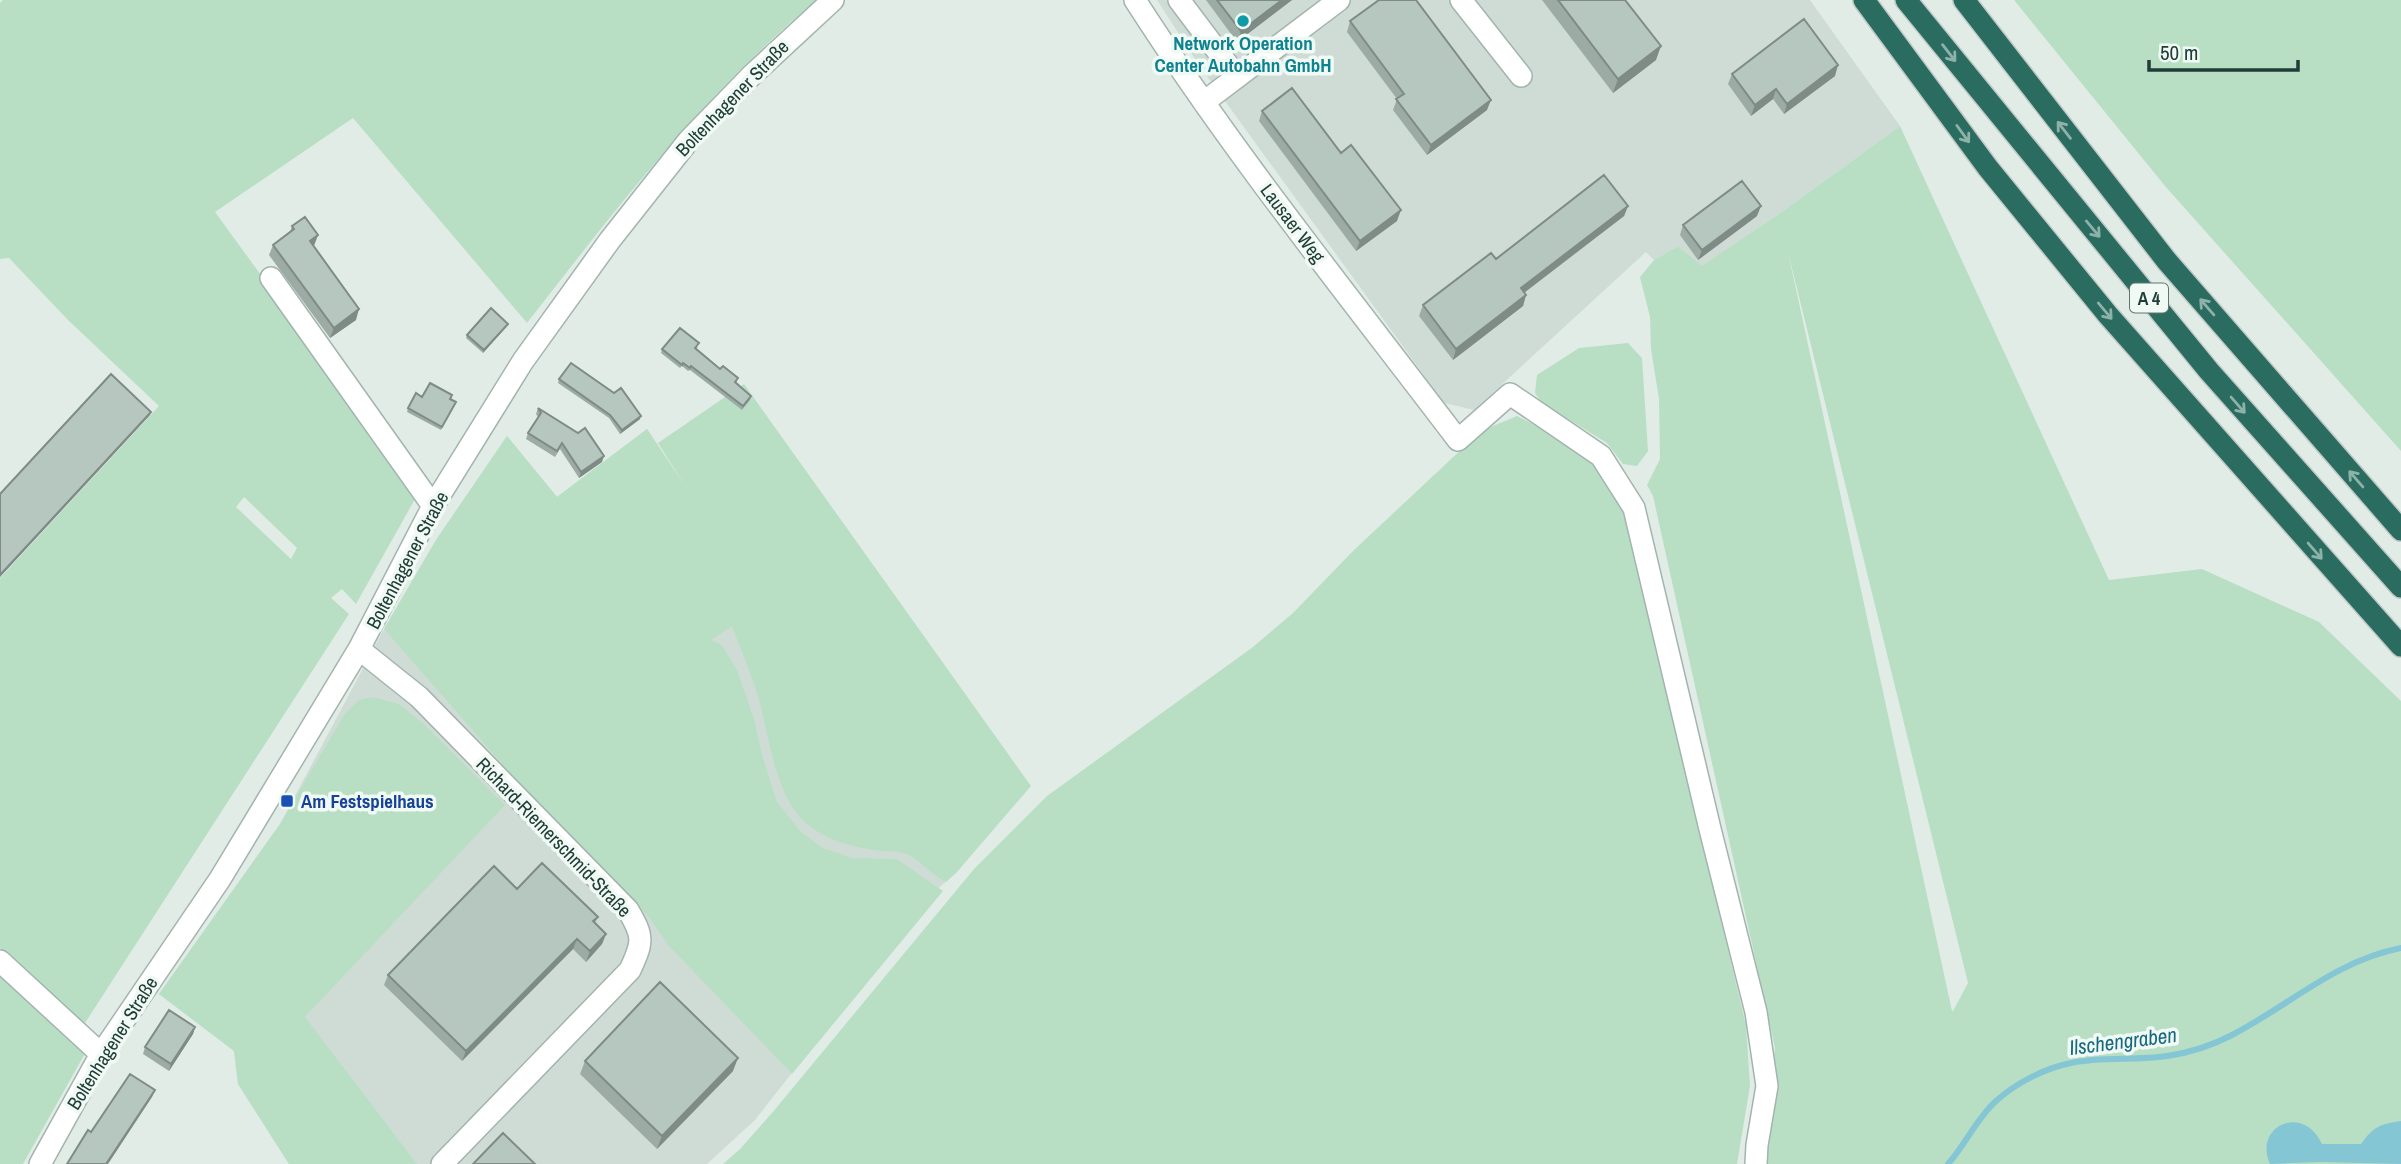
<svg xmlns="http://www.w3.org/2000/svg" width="2401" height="1164" viewBox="0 0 2401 1164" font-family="'Archivo Narrow',sans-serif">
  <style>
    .built { fill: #cfdcd6 }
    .green { fill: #b8dfc4; fill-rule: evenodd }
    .water { fill: #85c6d5 }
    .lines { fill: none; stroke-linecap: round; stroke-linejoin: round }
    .stream { stroke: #85c6d5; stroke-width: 6 }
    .minor-casing { stroke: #a3b4af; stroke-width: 24 }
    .highway-casing { stroke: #c1c9c7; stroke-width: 24 }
    .minor { stroke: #fff; stroke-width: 21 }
    .highway { stroke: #2a6c60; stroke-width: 21 }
    .wall { fill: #9daba5 }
    .shaded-wall { fill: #7f8b86 }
    .building { fill: #b6c7c0; stroke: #7f8b86; stroke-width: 2 }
    .oneway { stroke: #8eb2aa }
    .culture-dot { fill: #0f9aa8; stroke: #f1f9f5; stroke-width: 2.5 }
    .transit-dot { fill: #1a4fb4; stroke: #f1f9f5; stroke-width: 2.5 }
    .labels { text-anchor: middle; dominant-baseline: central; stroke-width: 7; stroke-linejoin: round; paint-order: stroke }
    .shield { fill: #f1f9f5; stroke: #5f7670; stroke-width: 2 }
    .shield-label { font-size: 18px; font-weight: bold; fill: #203e37 }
    .culture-label { font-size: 19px; font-weight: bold; fill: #0d838f; stroke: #f1f9f5 }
    .street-label { font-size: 19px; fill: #203e37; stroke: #f1f9f5 }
    .transit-label { font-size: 19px; font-weight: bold; fill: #164399; stroke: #f1f9f5; text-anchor: start }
    .water-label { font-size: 21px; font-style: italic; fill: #16697e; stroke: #f1f9f5 }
  </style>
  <rect width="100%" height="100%" fill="#e1ece7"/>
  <!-- built -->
  <path class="built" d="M1157 0H1810L1900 126 1779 214 1702 267 1678 246 1654 260 1646 252 1474 410 1444 403 1201 68Z
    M647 429 738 565 957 872 935 891 755 1120 707 1164H289L238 1084 234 1051 159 994 280 824 384 629 436 540 507 436 557 497Z"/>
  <!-- green -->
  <path class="green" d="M3 0H817C705 92 616 209 527 323L353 118 215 212 419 492 356 604 342 589 331 598 349 614 85 1023 74 1020 0 948V578L159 406 69 321 9 258 0 259V3ZM244 497 297 548 291 559 236 507Z
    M2014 0H2401V451L2165 186Z
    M1900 126 2109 580 2202 569 2319 622 2401 701V1164H1765L1764 1145 1775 1048 1653 496 1647 485 1660 459 1659 399 1651 349 1650 317 1640 277 1654 260 1678 246 1702 266 1779 214ZM1788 252 1968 983 1953 1011H1952Z
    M1628 343 1642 358 1648 451 1637 466 1623 464 1607 443 1542 403 1535 393 1537 375 1579 348Z
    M744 384 1031 786 957 872 946 882C931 875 919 859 907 854 900 851 888 852 881 851 856 848 830 842 811 827 774 800 770 737 758 696 751 673 741 650 732 626L711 640 722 645 737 670 754 719 762 755 777 802 801 832 823 848 853 858 897 859 943 891 792 1074 669 946 648 916 509 772 384 629 436 540 507 436 557 497 647 429 687 489 658 443Z
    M1517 416 1560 437 1605 473 1624 507 1673 703 1710 875 1746 1025 1750 1086 1737 1164H723L740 1149 772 1113 974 869 1047 796 1253 647 1293 613 1353 551 1481 431Z
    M373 697 399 704 425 725 505 805 305 1017 417 1164H289L238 1084 234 1051 159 994 280 824 344 715 359 700Z
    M0 971 87 1050 23 1164H0Z"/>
  <!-- water -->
  <path class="water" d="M2401 1121V1164L2320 1162 2270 1164C2253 1126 2303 1103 2322 1144H2361C2373 1127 2380 1124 2401 1121Z"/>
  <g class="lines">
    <!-- stream -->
    <path class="stream" d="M1948 1164C1966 1144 1976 1119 1996 1101 2016 1083 2045 1068 2071 1063 2102 1056 2135 1061 2167 1056 2188 1053 2213 1045 2232 1035 2290 1005 2335 961 2401 948"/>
    <defs>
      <path id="minor" d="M1135 0C1233 153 1348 295 1458 440L1510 394 1601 456 1634 508 1710 829 1756 1012 1767 1086 1757 1145 1756 1164
        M1179 0 1237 77
        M1461 0 1521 76
        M1204 102 1339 0
        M271 278 433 506
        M359 649 419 697 628 910C644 937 643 942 630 970L442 1164
        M0 961 101 1054
        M40 1164 101 1054 220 879 359 649 433 506 523 361 610 240 689 140 751 76 833 0"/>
      <path id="highway" d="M1864 0 1988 168 2108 315 2401 646
        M1906 0 2209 371 2401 587
        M1964 0 2166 260 2401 530"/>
    </defs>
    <!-- minor casing -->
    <use href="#minor" class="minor-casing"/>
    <!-- highway casing -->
    <use href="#highway" class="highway-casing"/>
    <!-- minor -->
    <use href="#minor" class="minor"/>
    <!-- highway -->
    <use href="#highway" class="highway"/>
  </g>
  <!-- wall -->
  <path class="wall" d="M1206 0H1292L1237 42Z
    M1542 0H1625L1656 60 1613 93Z
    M1350 21 1487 110 1427 155 1393 110 1397 99 1347 32Z
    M1732 74 1835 76 1784 114 1773 99 1751 116 1728 84Z
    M1262 111 1341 153 1397 221 1356 251 1259 121Z
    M1628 206 1624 216 1524 293 1526 295 1523 306 1453 360 1419 316 1423 305 1496 259Z
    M1757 216 1698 260 1680 235 1683 225Z
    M292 226 318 235 314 246 356 320 330 338 269 255 273 245 290 232Z
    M508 324 506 327 483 353 466 338 467 335Z
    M698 347 696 349 720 369 737 381 736 383 751 396 750 400 742 410 690 370 688 371 682 366 680 368 661 353 662 349Z
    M559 379 640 419 620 434 609 418 558 383Z
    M422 397 450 398 456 402 441 430 407 412 408 408Z
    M538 408 602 462 579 478 560 449 555 457 526 439 528 433 538 417 536 414Z
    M517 889 598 917 595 923 606 934 602 944 586 962 573 949 462 1061 384 985 388 975Z
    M195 1027 193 1034 169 1071 143 1054 145 1047Z
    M585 1061 733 1071 657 1149 580 1074Z"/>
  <!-- shaded-wall -->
  <path class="shaded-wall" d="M1282 0H1292L1237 42 1241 31Z
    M1661 46 1656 60 1613 93 1618 79Z
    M1838 65 1835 76 1784 114 1787 104Z
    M1776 89 1773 99 1751 116 1755 105Z
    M1491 100 1487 110 1427 155 1431 145Z
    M1628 206 1624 216 1517 298 1521 288Z
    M1761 206 1757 216 1698 260 1702 250Z
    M1401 210 1397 221 1356 251 1360 241Z
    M318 235 314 245 306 251 310 241Z
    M1526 295 1523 306 1453 360 1456 349Z
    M359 309 356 320 330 338 334 328Z
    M508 324 506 327 483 353 484 350Z
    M151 412 150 415 0 577V575Z
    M641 416 640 419 620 434 622 430Z
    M604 456 602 462 579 478 581 472Z
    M606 934 602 944 586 962 590 951Z
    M577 939 573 949 462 1061 466 1051Z
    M195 1027 193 1034 169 1071 171 1064Z
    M738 1058 733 1071 657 1149 662 1136Z
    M155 1090 152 1097 108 1164H106Z"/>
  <!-- building -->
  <path class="building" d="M1217 0H1282L1241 31Z
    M1379 0H1416L1491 100 1431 145 1396 99 1404 94 1350 21Z
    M1558 0H1625L1661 46 1618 79Z
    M1804 19 1838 65 1787 104 1776 89 1755 105 1732 74Z
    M1292 88 1341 153 1351 145 1401 210 1360 241 1262 111Z
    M1604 175 1628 206 1521 288 1526 295 1456 349 1423 305 1491 253 1496 259Z
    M1742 181 1761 206 1702 250 1683 225Z
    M305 217 318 235 310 241 359 309 334 328 273 245 294 229 292 226Z
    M491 308 508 324 484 350 467 335Z
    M680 328 699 343 695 348 720 369 723 366 738 378 735 382 751 396 743 406 691 366 690 368 683 363 682 365 662 349Z
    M571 363 614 393 621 388 641 416 622 430 610 415 559 379Z
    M111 374 151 412 0 575V494Z
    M430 383 452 395 450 399 456 402 442 427 408 408 416 393 422 397Z
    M538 408 578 433 585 428 604 456 581 472 562 443 557 451 528 433 541 413Z
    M542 863 598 917 593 921 606 934 590 951 577 939 466 1051 388 975 494 866 517 889Z
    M660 982 738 1058 662 1136 585 1061Z
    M169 1010 195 1027 171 1064 145 1047Z
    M130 1074 155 1090 106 1164H67L88 1130 91 1132Z
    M503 1133 535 1164H473Z"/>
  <!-- one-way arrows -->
  <defs><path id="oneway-shaft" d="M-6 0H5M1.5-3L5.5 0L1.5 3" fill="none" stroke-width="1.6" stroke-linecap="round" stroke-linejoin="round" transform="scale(1.75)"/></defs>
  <g class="oneway">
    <use href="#oneway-shaft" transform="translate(1949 53) rotate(52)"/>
    <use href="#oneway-shaft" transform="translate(2064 130) rotate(-128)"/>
    <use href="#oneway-shaft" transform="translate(1963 134) rotate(54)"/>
    <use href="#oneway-shaft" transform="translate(2093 229) rotate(50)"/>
    <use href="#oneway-shaft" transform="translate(2207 307) rotate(-131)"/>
    <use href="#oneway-shaft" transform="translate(2105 311) rotate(50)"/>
    <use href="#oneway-shaft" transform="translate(2238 405) rotate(49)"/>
    <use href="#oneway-shaft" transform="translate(2356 479) rotate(-131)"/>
    <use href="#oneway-shaft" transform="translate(2315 551) rotate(49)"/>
  </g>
  <!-- markers -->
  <circle class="culture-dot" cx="1243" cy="21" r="7"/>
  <rect class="transit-dot" x="280" y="794" width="14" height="14" rx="3.5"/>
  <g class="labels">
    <!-- shield labels -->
    <rect class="shield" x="2130" y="283.5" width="38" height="29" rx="5"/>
    <g class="shield-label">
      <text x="2149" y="298">A 4</text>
    </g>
    <!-- culture labels -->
    <g class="culture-label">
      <text x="1243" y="43">Network Operation<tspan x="1243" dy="22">Center Autobahn GmbH</tspan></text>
    </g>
    <!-- street labels -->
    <g class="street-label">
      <text transform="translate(732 98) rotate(-46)">Boltenhagener Straße</text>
      <text transform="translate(1293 223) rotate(53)">Lausaer Weg</text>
      <text transform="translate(407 560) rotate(-62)">Boltenhagener Straße</text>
      <text transform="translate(554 837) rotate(46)">Richard-Riemerschmid-Straße</text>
      <text transform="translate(112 1043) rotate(-58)">Boltenhagener Straße</text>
    </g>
    <!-- transit labels -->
    <g class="transit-label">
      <text x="301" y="801">Am Festspielhaus</text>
    </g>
    <!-- water labels -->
    <g class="water-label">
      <text transform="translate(2123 1041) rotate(-7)">Ilschengraben</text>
    </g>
  </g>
  <!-- scale -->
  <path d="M2149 60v10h149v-10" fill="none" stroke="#203e37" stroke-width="3.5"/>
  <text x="2160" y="60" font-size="21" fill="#203e37" stroke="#f1f9f5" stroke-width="5" paint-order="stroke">50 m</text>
</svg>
